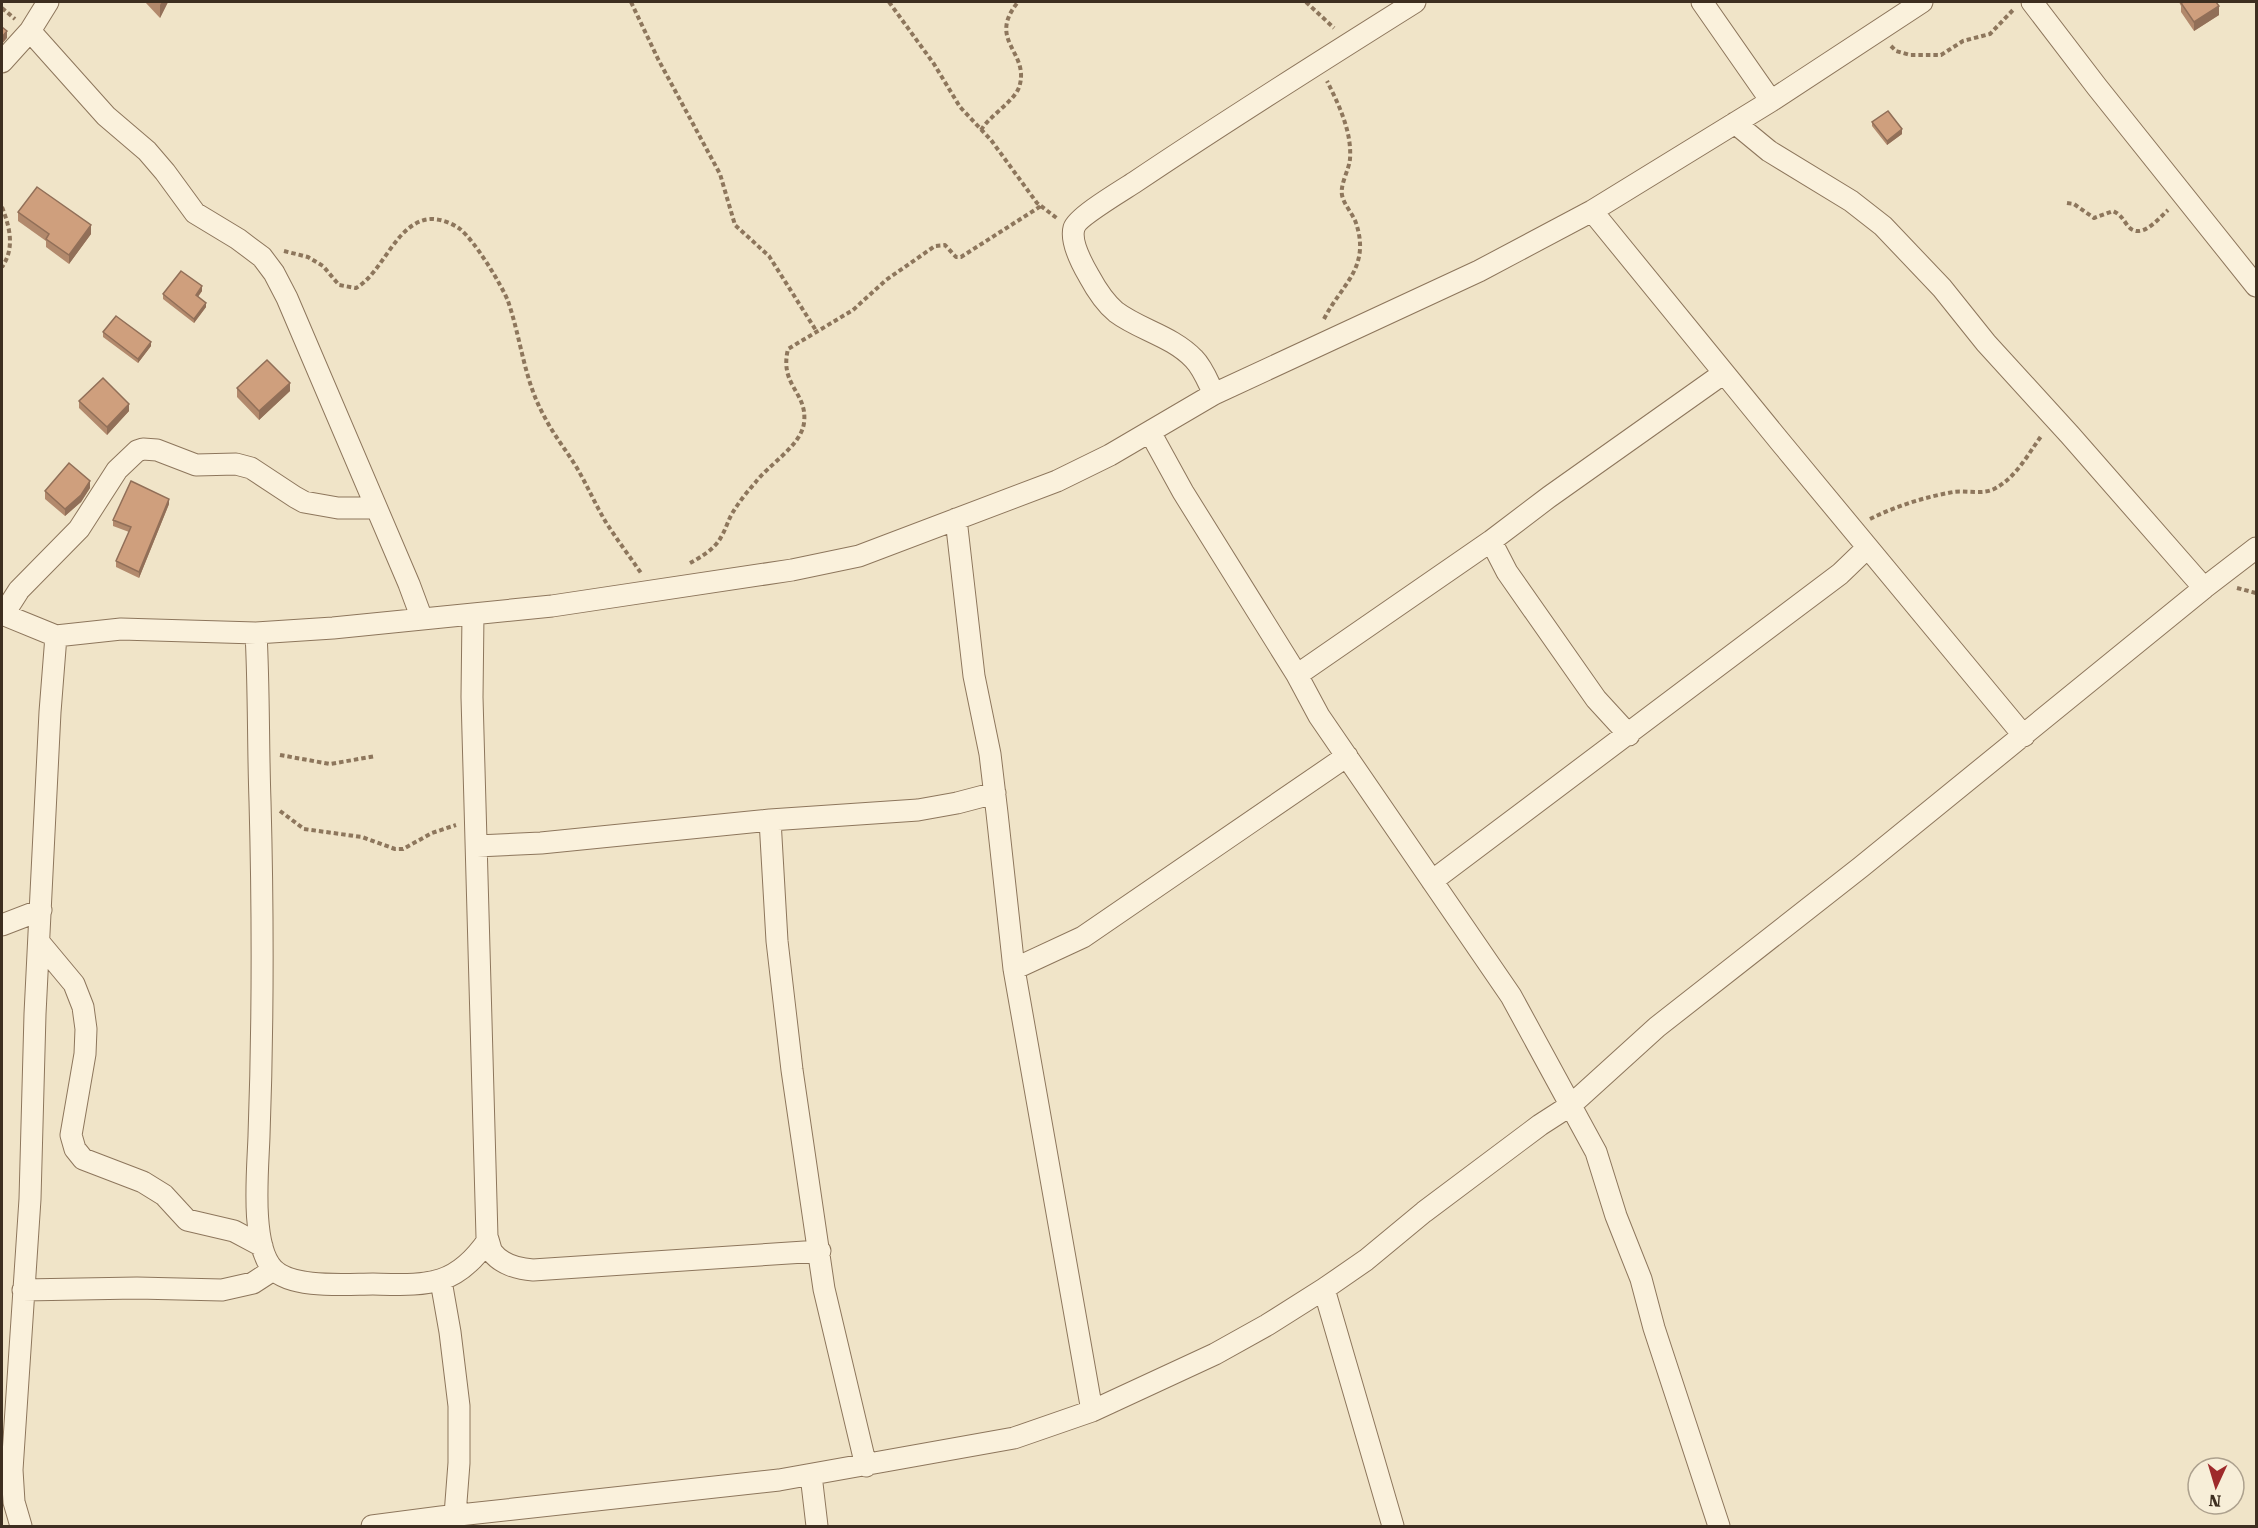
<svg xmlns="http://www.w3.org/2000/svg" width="2258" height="1528" viewBox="0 0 2258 1528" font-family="'Roboto Serif',serif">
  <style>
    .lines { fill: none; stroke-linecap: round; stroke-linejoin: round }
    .street-casing { stroke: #8d765c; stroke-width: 23 }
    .path { stroke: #8d765c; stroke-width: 4; stroke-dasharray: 4.5 3; stroke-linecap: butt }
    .street { stroke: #faf1dc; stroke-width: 21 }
    .wall { fill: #b2896c }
    .shaded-wall { fill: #916f58 }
    .building { fill: #cf9f7d; stroke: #916f58; stroke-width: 1.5 }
  </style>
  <rect width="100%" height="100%" fill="#f0e4c8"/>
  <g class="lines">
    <defs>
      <path id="street" d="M1702 2 1771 101
        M2032 2 2097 87 2256 286
        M30 31 106 116 147 151 165 172 195 213 238 239 262 257 274 273 287 298 409 584 422 619
        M2 62 30 31 48 2
        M1735 123 1769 151 1851 201 1883 226 1942 288 1986 343 2070 435 2204 588
        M1592 211 1782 444 2024 736
        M1214 394C1208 382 1203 368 1194 359 1172 336 1140 330 1116 312 1104 302 1096 289 1089 276 1082 264 1070 242 1074 228 1077 217 1123 190 1135 182 1227 120 1321 61 1415 2
        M1150 432 1183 492 1297 675 1319 716 1511 996 1596 1152 1616 1216 1641 1279 1654 1328 1719 1526
        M956 519 974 676 990 754 997 813 1014 969 1092 1411
        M1491 541 1507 572 1596 699 1629 735
        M2 614 56 636 121 629 256 633 333 628 552 606 792 570 859 556 1057 481 1110 455 1214 394 1479 271 1592 211 1771 101 1922 2
        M473 614 472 697 487 1237C489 1241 490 1248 492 1252 501 1264 518 1269 533 1270L820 1251
        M3 615 19 590 79 529 117 470 137 451 143 449 157 450 196 465 236 464 251 468 295 497 304 502 338 508H376
        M256 633C259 689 258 745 260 801 263 912 263 1024 259 1136 258 1168 250 1245 273 1269 292 1289 347 1284 373 1284 427 1285 455 1288 488 1240
        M1297 675 1491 541 1549 497 1724 373
        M770 820 777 941 792 1070 824 1289 866 1466
        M477 846 541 843 770 820 918 810 957 803 995 793
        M1432 881 1840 574 1867 548
        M2 925 41 910
        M39 942 74 984 83 1007 86 1029 85 1054 71 1135 75 1149 83 1159 143 1182 164 1195 187 1220 234 1231 262 1246
        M1014 969 1083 937 1347 756
        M441 1281 450 1332 459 1406V1463L455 1515
        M1324 1289 1393 1526
        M23 1290 137 1288 222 1290 253 1283 273 1270
        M811 1475 817 1526
        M21 1526 14 1502 12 1470 30 1199 35 1014 50 712 56 636
        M372 1526 441 1517 779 1480 1014 1438 1092 1411 1215 1354 1267 1325 1324 1289 1366 1260 1424 1212 1540 1125 1571 1105 1657 1027 1861 867 2204 588 2256 548"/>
    </defs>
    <!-- street casing -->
    <use href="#street" class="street-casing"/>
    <!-- path -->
    <path class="path" d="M631 2 658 59 720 174 735 225 769 256 817 332
      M889 2 934 64 960 107 991 140 1037 203 1058 219
      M1306 2 1334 28
      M2 8 15 19
      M1891 46 1896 51 1910 55H1941L1963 41 1990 34 2013 10
      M981 130C991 114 1017 100 1020 84 1028 51 987 40 1018 2
      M2067 203 2074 204 2094 218 2113 211C2120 214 2123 219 2127 225 2140 242 2158 219 2168 210
      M2 207C10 228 15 248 2 267
      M284 251 308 257 323 266 339 285 356 288C384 272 396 221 431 219 441 219 452 223 460 229 475 241 501 284 508 301 521 339 524 379 543 414 553 434 566 450 577 468 588 487 596 506 607 524 618 541 630 557 641 573
      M1324 319C1341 285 1371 268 1356 223 1353 214 1344 205 1342 195 1340 184 1349 170 1350 159 1352 132 1339 105 1327 81
      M1870 519C1896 506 1925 497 1953 492 1966 490 1982 495 1994 489 2016 478 2028 454 2042 435
      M690 563C701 557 715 549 721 537 726 529 728 520 733 512 739 502 747 492 755 483 768 465 801 446 804 423 808 392 779 386 788 349L853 310 886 280 935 246 945 245 956 257H961L1041 206
      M2237 588 2256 593
      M280 755 330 764 376 756
      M280 811 304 829 362 837 395 849H403L432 833 456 825"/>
    <!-- street -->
    <use href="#street" class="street"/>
  </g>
  <!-- wall -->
  <path class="wall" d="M145 2H168L160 18Z
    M2179 2H2216L2219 15 2194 31 2181 12V6Z
    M1872 122 1902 134 1887 145 1872 126Z
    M18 212 91 234 69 264 46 247V241L18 221Z
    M202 291 198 297 206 307 194 323 163 299V294Z
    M103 332 151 346 138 363 103 337Z
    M237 388 290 391 259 420 237 397Z
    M79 401 129 411 107 435 79 408Z
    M90 488 81 502 65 516 45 499V491Z
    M169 504 139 578 116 567V561L129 532 113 526V520Z"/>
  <!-- shaded-wall -->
  <path class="shaded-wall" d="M162 2H168L160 18V5Z
    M2219 6V15L2194 31V22Z
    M7 31V38L2 44V37Z
    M1902 129V134L1887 145V141Z
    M91 225V234L69 264V255Z
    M202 286V291L196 299V295Z
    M206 303V307L194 323V319Z
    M151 342V346L138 363V359Z
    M290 383V391L259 420V411Z
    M129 404V411L107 435V427Z
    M90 481V488L81 502 65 516V509Z
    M169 499V504L139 578V572Z"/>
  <!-- building -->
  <path class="building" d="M2184 2H2216L2219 6 2194 22 2181 3Z
    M2 27 7 31 2 37Z
    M1888 111 1902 129 1887 141 1872 122Z
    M37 187 91 225 69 255 46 239 49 234 18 212Z
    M181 271 202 286 196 295 206 303 194 319 163 294Z
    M116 316 151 342 138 359 103 332Z
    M267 360 290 383 259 411 237 388Z
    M103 378 129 404 107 427 79 401Z
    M69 463 90 481 81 495 65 509 45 491Z
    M131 481 169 499 139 572 116 561 131 527 113 520Z"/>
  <!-- border -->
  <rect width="2258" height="1528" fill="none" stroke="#3d2e20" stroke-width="6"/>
  <!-- north arrow -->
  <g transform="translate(2216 1486) rotate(184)"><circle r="28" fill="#f7eed8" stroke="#ada18e" stroke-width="1.5"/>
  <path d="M0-4.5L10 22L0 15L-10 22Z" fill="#9e2a2b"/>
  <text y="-9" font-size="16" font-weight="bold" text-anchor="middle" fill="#3d2e20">N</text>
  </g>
</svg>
